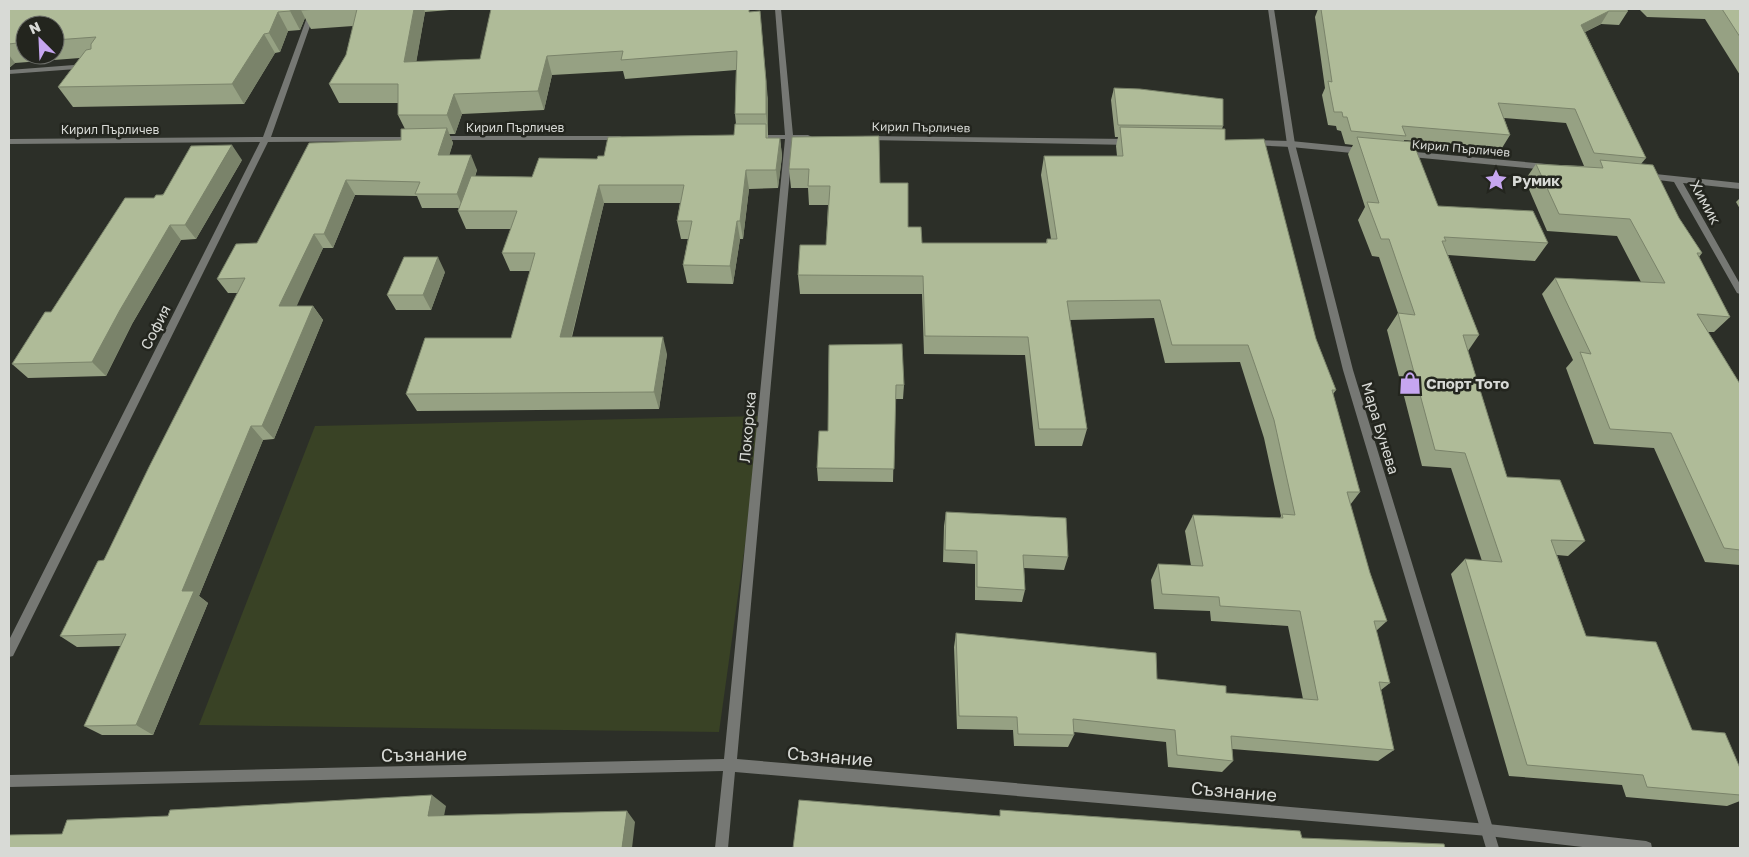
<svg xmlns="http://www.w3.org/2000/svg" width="1749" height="857" viewBox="0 0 1749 857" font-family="'Golos Text',sans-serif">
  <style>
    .green { fill: #394225 }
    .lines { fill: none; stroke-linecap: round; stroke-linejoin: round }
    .service { fill: #767874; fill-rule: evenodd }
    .minor { fill: #767874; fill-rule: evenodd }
    .tertiary { fill: #767874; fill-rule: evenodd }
    .wall { fill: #96a183; fill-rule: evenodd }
    .shaded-wall { fill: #7a836a }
    .building { fill: #afbb98; stroke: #7a836a }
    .labels { text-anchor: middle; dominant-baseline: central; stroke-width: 5; stroke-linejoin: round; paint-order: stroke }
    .far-street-label { font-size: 12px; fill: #d8dad6; stroke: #23251e }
    .poi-label { font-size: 15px; font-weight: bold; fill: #d8dad6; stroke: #23251e; text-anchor: start }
    .street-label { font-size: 15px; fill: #d8dad6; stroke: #23251e }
    .near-street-label { font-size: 18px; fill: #d8dad6; stroke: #23251e }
  </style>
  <rect width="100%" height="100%" fill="#2c2f28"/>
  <!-- green -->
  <path class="green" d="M763 416 719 732 199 725 315 426Z"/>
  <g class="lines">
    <!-- service -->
    <path class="service" d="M87 64H90V68L9 74V70Z"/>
    <!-- minor -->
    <path class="minor" d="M310 9H316L271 137H413L417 139 413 141 268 142 13 656 9 657V640L260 142 9 144V139L263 137Z
      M775 9H781L793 135H808L812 137 808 139H793L737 759 1488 824 1646 841 1651 843 1652 848H1591L1488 836 735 772 728 848H715L723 771 9 787V775L724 759 785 139H755L751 137 755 135H785Z
      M434 136H620L624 138 620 140H434Z
      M864 136 1130 139 1134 142 1130 145 867 140 863 138Z
      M1252 140 1291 141 1362 148 1366 151 1362 154 1291 147 1249 145 1248 143Z
      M1404 151 1547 164 1551 167 1547 170 1401 156 1400 154Z
      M1646 173 1740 183V189L1683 183 1740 284V294L1737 293 1674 182 1643 178 1642 176Z"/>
    <!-- tertiary -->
    <path class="tertiary" d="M1268 9H1274L1295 144 1353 370 1499 848H1486L1343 370 1287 144Z"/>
  </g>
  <!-- wall -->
  <path class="wall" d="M9 9H462L425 12 416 62 480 59 749 12 768 100V138H780L782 156 778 188 749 189 743 239H740L733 284 687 283 683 265 688 239H681L677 221 680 203H604L572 337 667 354 659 409 417 411 406 394 511 338 530 271H510L502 253 511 229H466L458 211 459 208H422L417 196 355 195 333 248H323L296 306H313L323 320 274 439 263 440 199 596 208 603 153 735H102L84 726 121 646 77 647 60 636 104 560 238 293H228L217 279 257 243 401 140 405 129 398 115V103H339L329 84 346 55 353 26 311 29 305 18 300 30 288 31 280 52 275 53 244 104 73 107 58 87 80 58 15 63 9 68ZM25 25H55V55H25ZM736 70 735 114 736 124 734 135 604 156 597 159 532 177H475L477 170 449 155 453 143 449 134H455L462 114 544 110 552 75 623 71 625 79Z
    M1318 9H1626L1628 11 1619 25 1601 24 1585 32 1646 158 1641 164 1679 218 1702 253 1699 257 1730 317 1714 332H1708L1740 384V565L1705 562 1654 448 1594 444 1566 368 1573 360 1542 294 1555 278 1641 282 1617 236 1547 231 1525 180 1536 164 1584 166 1566 123 1504 118 1510 135 1502 148 1404 140V141L1438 206 1548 243 1535 261 1448 255 1479 335 1468 351 1507 477 1585 541 1568 556 1557 555 1586 636 1692 730 1740 768V801L1727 806 1626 797 1622 785 1509 776 1451 574 1465 559 1482 561 1451 468 1422 466 1387 330 1398 313 1379 257 1372 256 1358 220 1365 207 1348 154 1353 145 1345 144 1341 131 1337 130 1336 126 1328 125 1322 95 1325 88 1315 17Z
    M1639 9H1740V75L1705 19 1647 17Z
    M1114 88 1223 126 1222 129 1225 140 1316 339 1336 390 1333 394 1360 492 1350 505 1370 573 1387 621 1376 631 1390 683 1381 690 1394 750 1378 761 1232 749 1233 761 1222 772 1168 767 1166 742 1074 732V735L1068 747 1014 746 1013 730 957 729 954 647 956 633 1157 679 1226 693 1303 699 1288 626 1211 621 1210 611 1154 609 1151 580 1158 564 1191 566 1185 531 1193 515 1280 518 1281 516 1264 438 1240 362 1165 363 1154 318 1070 320 1087 429 1082 446H1035L1025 355 924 354 922 294H800L798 275 826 245 828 205H809L808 188H791L789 169 792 137 880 183 908 227 922 243H1046L1047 239H1051L1041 175 1044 156H1117L1116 146 1118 137H1115L1111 100Z
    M242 160 196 239 181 240 132 324 106 376 28 378 12 364 51 312 154 198Z
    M1740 198V209L1736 202Z
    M445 272 431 310H396L387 295Z
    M829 345 904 385 903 399H895L893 482 818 481 817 468 828 431Z
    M946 512 1068 557 1064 570 1024 568 1025 590 1022 602 975 600V564L943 562 944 526Z"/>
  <!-- shaded-wall -->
  <path class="shaded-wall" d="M291 9H308L301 10 305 18 300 30 290 11Z
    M414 9H424L425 12 413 81 404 62Z
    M760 11 768 100V133L766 114Z
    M1609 11 1601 24 1573 38 1581 25Z
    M278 12 288 31 280 52 269 33Z
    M264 34 275 53 244 104 232 84Z
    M9 55 15 63 9 68Z
    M547 56 552 75 544 110 538 91Z
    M454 94 462 114 455 134 447 115Z
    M447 128 453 143 445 170 438 155Z
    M780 138 782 156 778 188 776 170Z
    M232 145 242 160 196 239 185 225Z
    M471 155 477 170 463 208 457 194Z
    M746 170 749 189 743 239 740 221Z
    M346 180 355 195 333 248 324 234Z
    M599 185 604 203 567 355 560 337Z
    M737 221 740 239 733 284 730 266Z
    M170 225 181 240 132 324 106 376 92 362 120 310Z
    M314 234 323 248 290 321 279 306Z
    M438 257 445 272 431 310 423 295Z
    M313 306 323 320 274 439 262 426Z
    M663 337 667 354 659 409 654 392Z
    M251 426 263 440 199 596 208 603 153 735 136 725 182 591Z
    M432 795 446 806 442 826 428 816Z
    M627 811 635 822 632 848H622Z"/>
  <!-- building -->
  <path class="building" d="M9 9H291L290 11 278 12 269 33 264 34 232 84 58 87 86 50 91 49V44L96 37 55 40V25H25V42L9 44Z
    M302 9H320L301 10Z
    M357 9H414L404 62 480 59 491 9H749V12L760 11 766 81V114H735L737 51 621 60 623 51 547 56 538 91 454 94 447 115H398V84H329L346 55Z
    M1321 9H1626L1628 11H1609L1581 25 1646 158 1594 153 1575 109 1498 103 1510 135 1402 126 1406 136 1351 131 1347 117H1343L1342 112H1334L1328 81 1332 82Z
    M1722 9H1740V37Z
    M1114 88 1140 89 1223 99V126L1118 125Z
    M735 124H766V138H780L776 170H746L740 221H737L730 266 683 265 692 221H677L684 185H599L560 337H663L654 392 406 394 425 338H511L535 253H502L517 211H458L471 176 532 177 539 158 597 159 598 156H604L608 137 734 135Z
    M1120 127 1225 129V140L1264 139 1316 339 1336 390H1332L1360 492H1347L1370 573 1387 621H1374L1390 683 1379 682 1394 750 1231 736 1233 761 1177 755 1175 730 1073 719 1074 735 1018 734 1017 717 959 716 956 633 1156 653 1157 679 1226 686V693L1318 700 1300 611 1220 606 1219 597 1162 594 1158 564 1203 566 1193 515 1283 518 1282 514 1295 515 1274 420 1248 345H1172L1160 300 1067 301 1087 429H1039L1028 337 925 336 923 276 798 275 800 245H826L830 186H808L809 169H789L792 137 879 136 880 183H908V227H921L922 243H1047V239H1057L1044 156H1123Z
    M447 128 438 155H471L457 194H415L420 182 346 180 324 234H314L279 306H313L262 426H251L182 591H194L136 725 84 726 126 634 60 636 98 561 104 560 149 467 245 278 217 279 236 244 257 243 309 143 401 140V129Z
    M1357 137 1413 142 1438 206 1533 211 1548 243 1444 237 1446 241H1442L1479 335H1463L1507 477 1560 480 1585 541 1551 540 1586 636 1656 642 1692 730 1725 733 1740 768V795L1647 787 1643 775 1527 765 1465 559 1502 562 1465 453 1435 450 1398 313 1415 315 1389 239H1381L1367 202 1379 203Z
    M232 145 185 225H170L120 310 92 362 12 364 45 312H51L125 198H154L156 195H163L191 146Z
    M1600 160 1653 165 1679 218 1702 253H1697L1730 317 1697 314 1740 384V550L1724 548 1671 433 1610 429 1580 352 1591 354 1555 278 1665 283 1630 219 1559 214 1536 164 1603 168Z
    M404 257H438L423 295H387Z
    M902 344 904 385H896L894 469 817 468 819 431H828L829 345Z
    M946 512 1066 518 1068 557 1023 555 1025 590 977 587V551L945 550Z
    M432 795 428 816 627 811 622 848H9V835L62 834 67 820 168 816 170 810Z
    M799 800 1000 816V810L1300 831 1302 838 1444 844 1445 848H793Z"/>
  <!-- icons -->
  <defs>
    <symbol id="sight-bare" viewBox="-9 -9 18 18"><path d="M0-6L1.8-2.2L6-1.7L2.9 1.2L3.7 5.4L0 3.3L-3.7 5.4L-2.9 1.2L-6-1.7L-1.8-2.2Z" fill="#c6a6f0" stroke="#23251e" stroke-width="2.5" paint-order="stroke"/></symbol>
    <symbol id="shop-bare" viewBox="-9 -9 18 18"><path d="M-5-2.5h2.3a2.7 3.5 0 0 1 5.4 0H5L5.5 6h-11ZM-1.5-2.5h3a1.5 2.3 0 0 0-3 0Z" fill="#c6a6f0" stroke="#23251e" stroke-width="2.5" paint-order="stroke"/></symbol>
  </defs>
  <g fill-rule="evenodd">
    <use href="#sight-bare" x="1480" y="164" width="32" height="32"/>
    <use href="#shop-bare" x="1394" y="367" width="32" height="32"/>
  </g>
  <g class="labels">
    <!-- far-street labels -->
    <g class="far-street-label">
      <text x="515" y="127">Кирил Пърличев</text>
      <text transform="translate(921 127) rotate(1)">Кирил Пърличев</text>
      <text x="110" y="129">Кирил Пърличев</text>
      <text transform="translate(1461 148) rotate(5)">Кирил Пърличев</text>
    </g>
    <!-- poi labels -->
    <g class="poi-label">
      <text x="1512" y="180">Румик</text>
      <text x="1426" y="383">Спорт Тото</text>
    </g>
    <!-- street labels -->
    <g class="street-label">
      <text transform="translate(1706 202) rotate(61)">Химик</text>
      <text transform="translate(155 327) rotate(-63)">София</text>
      <text transform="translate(747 427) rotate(-85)">Локорска</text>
      <text transform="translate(1381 428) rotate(73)">Мара Бунева</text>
    </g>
    <!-- near-street labels -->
    <g class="near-street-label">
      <text transform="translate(424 754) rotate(-1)">Съзнание</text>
      <text transform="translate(830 756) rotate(5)">Съзнание</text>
      <text transform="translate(1234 791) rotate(5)">Съзнание</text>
    </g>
  </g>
  <!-- border -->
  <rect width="1749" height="857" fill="none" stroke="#d8dad6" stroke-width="20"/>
  <!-- north arrow -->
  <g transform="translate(40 40) rotate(336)"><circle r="24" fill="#23251e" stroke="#6b6d68"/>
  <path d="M0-4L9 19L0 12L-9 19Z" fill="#c6a6f0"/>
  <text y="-8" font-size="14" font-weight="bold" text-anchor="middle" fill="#d8dad6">N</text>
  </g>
</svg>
